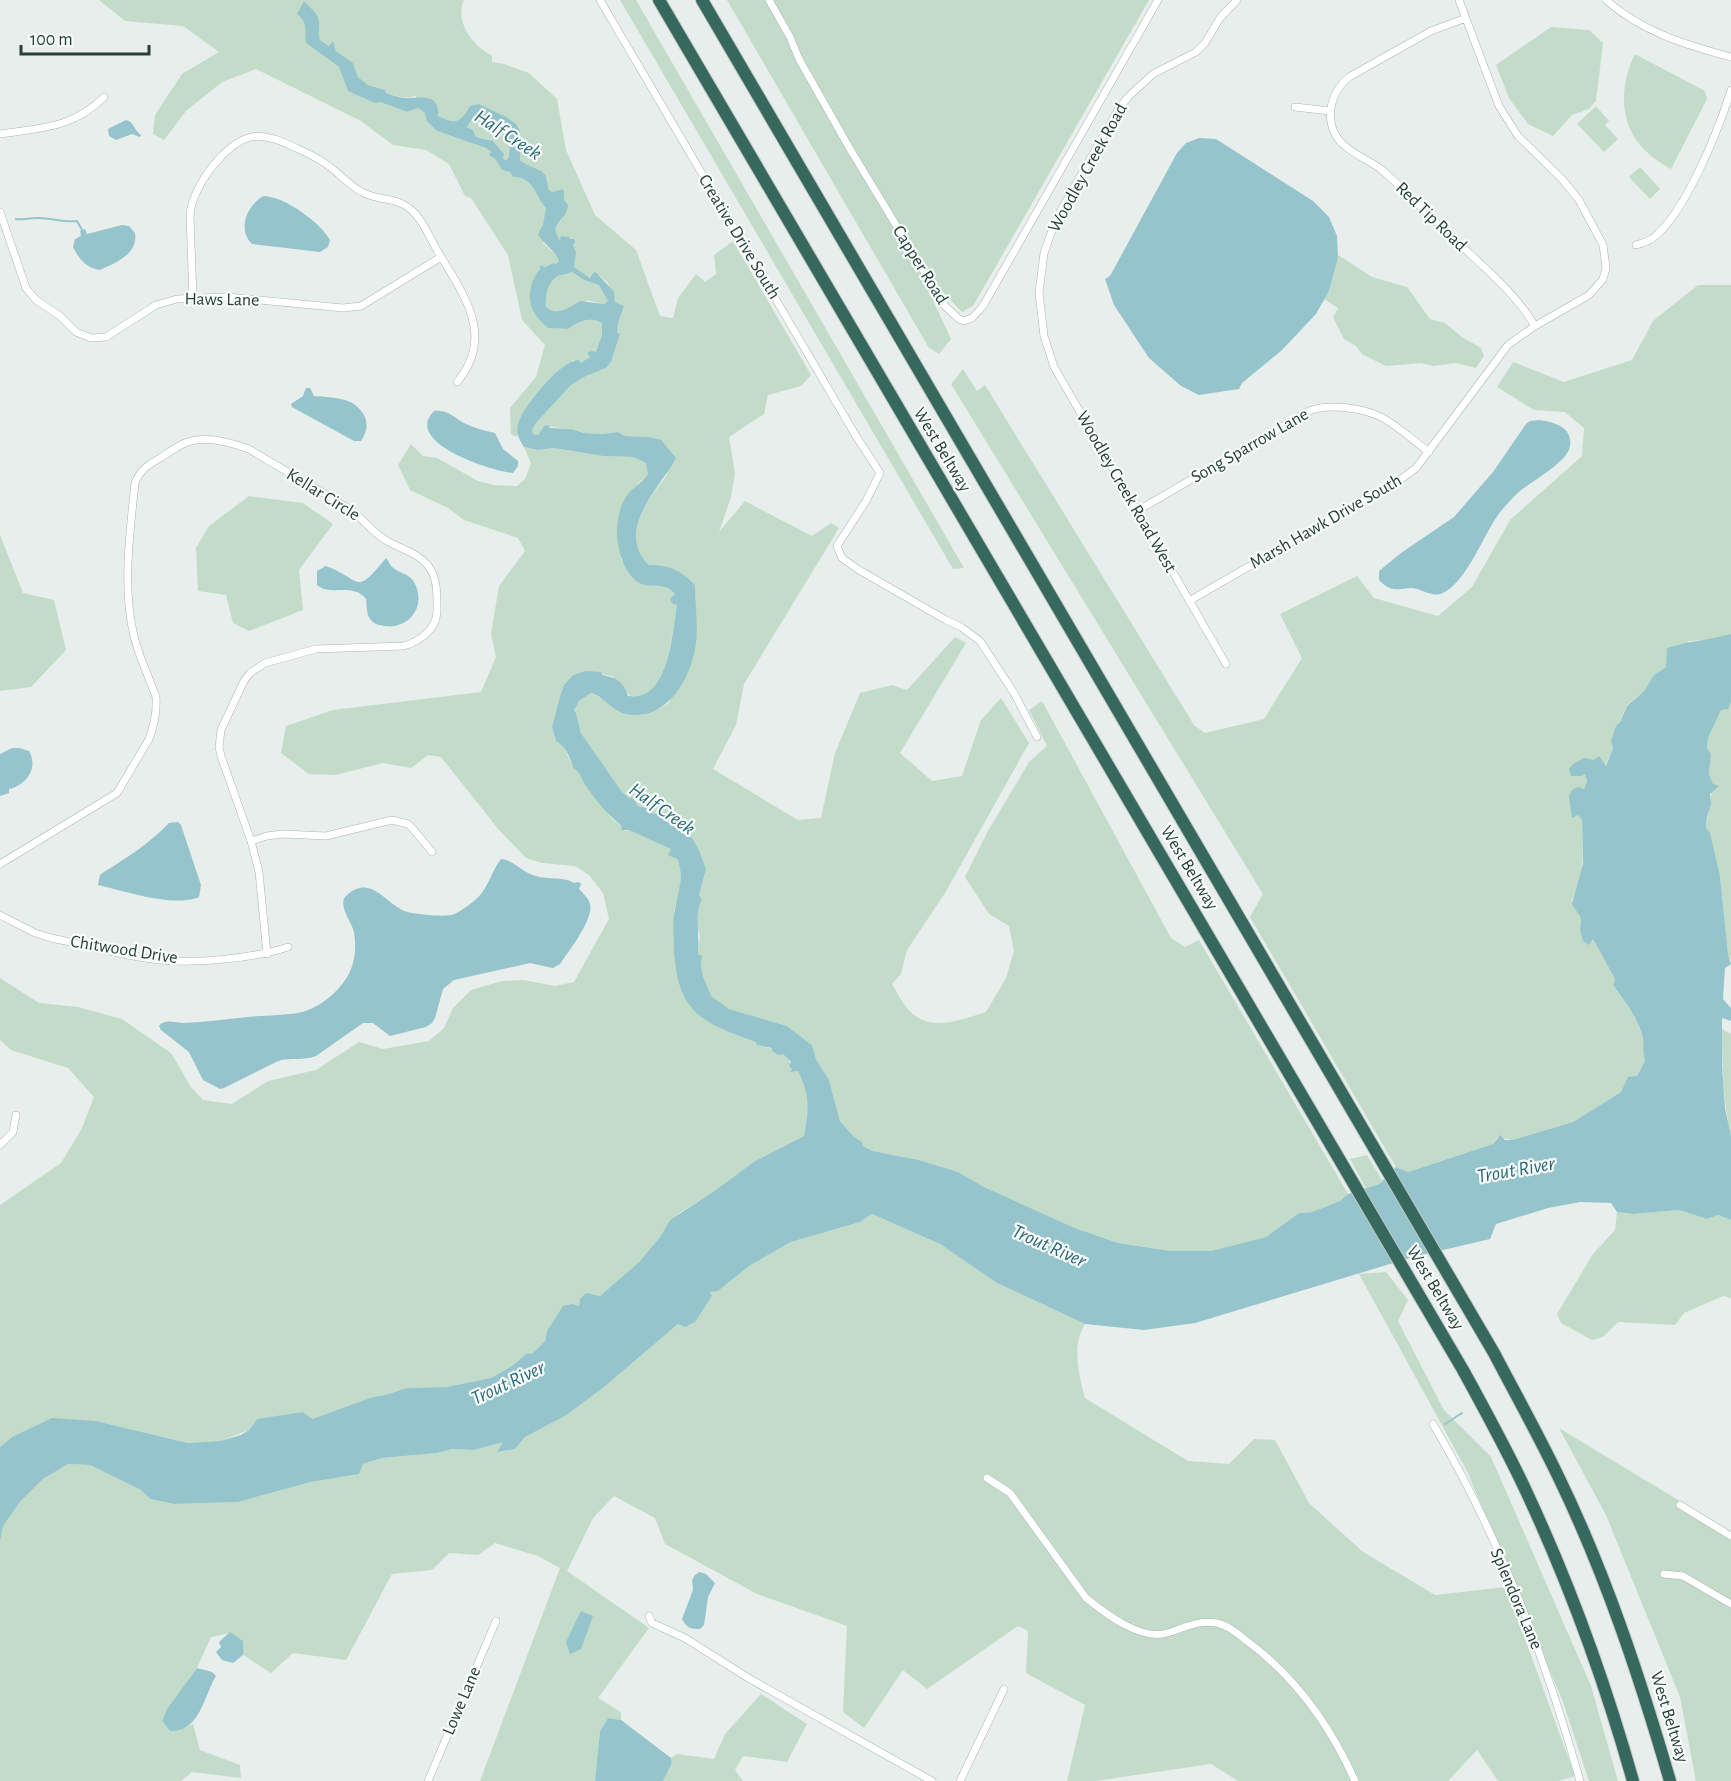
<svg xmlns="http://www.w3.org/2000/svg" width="1731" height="1781" viewBox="0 0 1731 1781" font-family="'Alegreya Sans',sans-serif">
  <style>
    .green { fill: #c3dcc9 }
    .water { fill: #96c4cc; fill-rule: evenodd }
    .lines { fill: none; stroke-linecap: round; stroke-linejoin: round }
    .stream { stroke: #96c4cc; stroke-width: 2 }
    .street-casing { stroke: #aab6b2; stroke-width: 8 }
    .highway-casing { stroke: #c3c9c7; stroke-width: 14 }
    .street { stroke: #fff; stroke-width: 7 }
    .highway { stroke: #36685d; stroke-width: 12 }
    .labels { text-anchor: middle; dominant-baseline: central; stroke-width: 4.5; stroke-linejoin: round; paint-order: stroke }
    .street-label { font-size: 18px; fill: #273f38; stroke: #f7fbf9 }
    .water-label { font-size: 20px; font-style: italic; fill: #276875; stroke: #f7fbf9 }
  </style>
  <rect width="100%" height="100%" fill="#e7eeeb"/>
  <!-- green -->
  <path class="green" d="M99 0H464C454 21 473 47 492 55V62L504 64 529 73 557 99 566 150 595 215 636 250 660 316 673 318 678 298 696 274 705 282 716 274 714 255 733 241 811 375 801 386 768 395 764 414 729 437 735 473 731 497 719 532 745 501 812 536 831 523 839 528 744 684 736 725 713 769 798 820 821 818 835 753 860 693 892 685 907 690 955 637 966 643 900 753 932 781 962 776 981 720 1001 698 1029 743 945 893 907 950 901 974 892 984C897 992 901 1001 907 1008 928 1034 960 1020 986 1012L1006 978 1014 951 1009 926 989 914 965 877 988 831 1029 762 1047 746 1029 710 1042 701 1171 938 1185 947 1199 940 1348 1194 1340 1201 1312 1212 1299 1213 1266 1237 1211 1251H1171L1118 1243 1075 1228 984 1187 958 1172 919 1160 873 1151 863 1146 862 1142 853 1136 840 1121 829 1080 816 1059 812 1045 787 1026 729 1009 711 997 703 976 701 966 702 956 698 954 700 936 697 926 699 895 706 869 699 850 672 823 650 813V809L638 806 633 798H629L622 792 581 733 576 713 574 712 579 701 591 693 608 702 618 712 641 715 659 709 669 703 695 648V585C682 571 668 565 649 565 619 537 648 500 667 475L649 437 625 436 618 432 602 434 584 433 571 429 544 426 538 435 533 434 532 430 536 423 571 385 586 376 606 368 611 362 620 334 617 332 618 323 624 306 615 302 608 283 596 272 590 278 574 267 569 240 561 241 555 234V228L563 217 562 189 552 192 547 189 548 179 538 169 526 166 520 160V131L470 106C467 110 465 115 462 119 448 131 425 105 415 96 405 99 396 96 386 93L385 90 368 85 358 77 353 63 336 51 332 42 330 46 320 40 317 31 303 18 307 30 306 43 339 67 348 91 407 112 418 108 425 113 437 131 486 148 491 152 489 155 495 159 502 170 510 172 513 177C535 178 534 195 546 208L543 243 557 256 559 261 556 264 553 263 545 267 541 265 530 294 534 313 549 328 568 329C579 321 589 316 602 323V335L596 353 587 354 590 357 581 364 574 360C547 376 520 405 517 437L511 434 510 408 536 377 545 345 522 320 508 255 471 198 465 196 449 164 426 150 393 145 361 121 256 69 222 82 186 111 164 140 153 134 155 115 182 74 219 52 183 26 125 21Z
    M620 0H636L964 568 953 569Z
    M727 0H1149L973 306 962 312 940 289 931 296 951 339 939 354 929 348Z
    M1551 27 1589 30 1603 43 1596 101 1589 109 1572 115 1553 136 1528 124 1509 98 1496 65Z
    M1635 54 1705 91 1707 99 1671 169C1663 164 1655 160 1648 153 1618 127 1619 86 1635 54Z
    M1596 106 1609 121 1605 125 1618 139 1604 152 1577 124Z
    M478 115C501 125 513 132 508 159L505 160 487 139 476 137 473 130 467 127 474 116Z
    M1640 167 1660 189 1650 199 1629 177Z
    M1338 255 1372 277 1407 287 1430 319 1445 323 1462 337 1481 348 1484 356 1476 368 1456 363 1433 366 1421 363 1386 366 1362 354 1356 346 1344 339 1333 317 1338 308 1324 299 1329 291Z
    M572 272 584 280 600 285 609 301 604 304C599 304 591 300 586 301 573 305 558 318 546 307 545 297 547 282 558 276 561 275 568 274 572 272Z
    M1698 285H1731V634L1712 639 1689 641 1666 667 1654 675 1644 691 1627 705 1611 741 1613 748 1605 766 1585 773 1587 781 1572 818 1578 814 1582 820C1581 847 1587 876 1572 900L1581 918 1580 930 1593 939 1615 979 1613 985C1624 1002 1639 1019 1643 1038 1644 1046 1642 1052 1645 1061L1637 1076 1628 1078 1621 1092 1573 1122 1512 1140 1497 1137 1493 1144 1408 1172 1396 1167 1250 917 1263 894 951 384 963 369 977 391 985 385 1194 725 1205 733 1264 719 1302 658 1280 614 1357 576 1374 598 1438 616 1472 587 1510 520 1582 456 1584 428 1565 412 1534 410 1497 387 1513 362 1564 382 1632 360 1653 321Z
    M411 444 423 456 437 458 478 481 494 485 517 486 525 479 531 463 524 447 538 450 554 448 604 456 633 457 646 463 649 474 646 478 639 482 618 522 621 560 651 586C662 584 668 587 675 594L673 604 677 605C674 623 667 679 653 690 647 695 639 696 631 697L612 676 585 671 573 675 564 685 560 696 552 727 556 741 563 745 573 768 580 772 584 781 612 819 621 825 625 831 629 830 672 849 681 869 680 889 674 910 675 966 721 1029 757 1042V1045C772 1048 789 1052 792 1069L790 1071H798C810 1097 809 1108 804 1136L755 1161 713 1192 681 1212 670 1220 660 1237 639 1262 600 1296 579 1306 573 1304 568 1306 547 1331 545 1341 533 1353 526 1354 512 1366 491 1378 446 1387 407 1388 385 1395 373 1397 312 1419H257L249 1430 220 1441 188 1443 96 1421 12 1437 0 1447V1205L61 1163 82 1128 94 1097 68 1068 11 1050 0 1040V978L39 1003 78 1007 122 1019 171 1053 191 1087 203 1100 232 1104 268 1081 316 1070 359 1042 383 1049 429 1041 444 1028 453 1008 471 990 502 981 524 980 555 986 574 982 609 919 603 893 589 875 575 866 542 863 526 858 499 830 441 757 428 755 411 768 383 763 335 775 309 774 281 753 286 726 333 710 481 692 496 657 491 634 499 586 525 551 518 538 464 520 448 508 410 490 398 465Z
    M249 496 303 503 333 524 299 570 303 610 249 631 233 623 226 595 198 591 196 548 209 526Z
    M0 535 23 593 54 600 66 650 31 687 0 691Z
    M1731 701V960L1728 954 1720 876 1706 828 1713 784 1709 774 1711 754 1707 748 1708 738 1721 709Z
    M1722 1029 1731 1034V1136C1723 1100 1722 1065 1722 1029Z
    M1367 1155 1382 1180 1379 1184 1366 1188 1350 1159Z
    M1679 1210 1707 1219 1718 1215 1731 1220V1298L1723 1296 1684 1313 1675 1325 1618 1322 1603 1337 1592 1340 1561 1323 1557 1314 1593 1254 1615 1230 1617 1212 1633 1214Z
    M872 1214 940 1244 997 1283 1085 1324C1071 1346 1079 1374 1085 1398L1188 1461 1229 1464 1254 1439 1275 1440 1309 1503 1363 1552 1435 1595 1506 1587 1575 1776 1558 1781H1498L1477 1750 1448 1781H1238L1211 1764 1095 1781H1067L1085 1705 1026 1673 1028 1631 1018 1626 927 1689 903 1670 864 1728 843 1712 847 1626 757 1594 665 1544 655 1518 614 1496 593 1518 567 1571 649 1628 598 1698 621 1712V1720L608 1718 600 1731 595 1781H480L560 1568 538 1556 495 1543 478 1555 449 1553 432 1570 392 1574 346 1660 293 1653 271 1673 243 1655V1641L230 1633 211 1637 197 1668 167 1709 162 1721 171 1731H178L193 1724 200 1750 240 1765 241 1778 192 1772 181 1781H0V1542L3 1526 20 1502 43 1479 68 1464 90 1465 141 1490 150 1499 174 1504 238 1502 311 1482 358 1474 363 1464 382 1458 437 1453 452 1449 474 1450 504 1441 498 1452 515 1449 525 1437 565 1416 603 1388 678 1324 710 1292 718 1291 749 1266 791 1242 860 1222Z
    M1386 1272 1408 1300 1398 1321 1444 1410 1491 1457 1591 1686 1618 1781H1589L1563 1702 1467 1471 1359 1274Z
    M1559 1428 1731 1532V1781H1696L1680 1697 1606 1515Z
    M761 1694 807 1724 787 1762 743 1756 735 1770 743 1781H663L672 1763 671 1758 677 1754 714 1759 725 1734Z"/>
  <!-- water -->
  <path class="water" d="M304 1C310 8 321 15 319 26 319 32 318 33 320 40L329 46 333 41 336 51 353 63 358 77 368 85 385 90 386 93C393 95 399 98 406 98 421 98 440 93 438 116 456 125 460 123 470 106L479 104 506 117 516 124 520 131V160C533 172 549 165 548 189L552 192 562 189 564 191V200L568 205C567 221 547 224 560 240L561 236 569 237 570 239H574L575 242 573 245 576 253 574 267 590 278 593 273 596 272 614 292 615 302 624 306 618 323 617 332 620 334 611 362 606 368 586 376 571 385 536 423 532 430 533 434 538 435 544 426 548 425 550 428 571 429 584 433 602 434 618 432 625 436 649 437 661 440 676 458C659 489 614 531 649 565 669 565 681 570 695 585 695 604 699 631 695 649 689 682 665 722 626 714 613 712 606 698 591 693L579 701 574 711 576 713 581 733 622 792 629 798H633L638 806 650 809 651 813 665 816 666 821 692 838 699 850 706 869 699 895 702 900C694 910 700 940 698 954L702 956 701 966 703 976 711 996 729 1009 787 1026 812 1045 816 1059 829 1080 840 1121 853 1136 862 1142 863 1146 873 1151 919 1160 958 1172 984 1187 1075 1228 1118 1243 1171 1251H1211L1266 1237 1299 1213 1312 1212 1340 1201 1348 1194 1379 1184 1396 1167 1408 1172 1493 1144 1500 1135 1505 1140H1512L1573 1122 1621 1092 1628 1077 1637 1076 1645 1061C1642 1051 1644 1046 1643 1038 1639 1019 1624 1001 1613 985L1615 979 1593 939 1589 945 1583 941 1580 930 1581 918 1572 904 1583 864 1582 820 1578 815 1572 818 1569 796 1572 790 1578 787 1584 789 1587 781 1585 774 1581 776H1571L1569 769 1573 764 1584 758 1594 760 1599 756 1606 766 1613 748 1611 741 1616 726 1620 722 1627 706 1644 691 1654 675 1666 667 1667 648C1689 641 1708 640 1731 634V701L1728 709 1721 710 1708 738 1707 748 1711 754 1709 774 1713 784 1719 786 1710 794 1711 804 1707 817 1706 828 1710 833 1720 876 1728 954 1731 964 1725 968 1723 999 1731 1008V1021L1722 1018V1065L1725 1108 1731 1136V1220L1718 1215 1707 1219 1679 1210 1633 1214 1617 1212 1611 1203 1580 1202 1548 1208 1496 1224 1490 1239 1413 1257 1195 1323 1144 1330 1085 1324 997 1283 940 1244 872 1214 860 1222 791 1242 749 1266 718 1291 710 1292 712 1296 695 1322 685 1327 678 1324 603 1388 565 1416 525 1437 515 1449 497 1452 503 1442 474 1450 452 1449 437 1453 382 1458 363 1464 359 1474 311 1482 238 1502 174 1504 150 1499 141 1490 90 1465 68 1464 43 1479 20 1502 3 1526 0 1542V1447L12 1437 52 1418 96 1421 188 1443 220 1441 241 1435 249 1430 257 1419 303 1412 312 1419 373 1397 385 1395 407 1388 446 1387 491 1378 512 1366 526 1354 533 1353 545 1341 547 1331 563 1306 573 1304 579 1306 580 1299 586 1293 600 1296 639 1262 660 1237 670 1220 713 1192 755 1161 804 1136C809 1109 810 1096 798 1071L790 1072 792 1069 789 1066 791 1062 783 1054 779 1055 772 1051V1048L757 1045 756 1042C702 1023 678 1013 674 951 674 937 672 922 675 909 678 891 685 876 677 859L668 855 671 849 629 830H622L621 825C608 815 596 801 587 787 581 780 582 773 573 768 570 757 566 747 556 741L552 727 560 696 564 685 573 675 585 671 601 672 602 675C616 677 624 682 628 696 669 703 672 633 677 605L673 604 670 599 675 594C661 579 652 591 638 582 615 566 611 519 626 497 632 487 643 483 648 474L646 463 633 457 603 456 554 448 538 450 524 447C519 439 516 434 518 425 522 407 560 360 579 360L581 363 590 357 587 353 592 351 596 352 602 335V323C589 316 579 321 568 329L548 328C544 324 538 319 535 314 526 301 530 280 540 269V265L545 267 553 263 556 264 559 261C555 250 543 244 538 234L543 225 546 208C534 195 535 178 513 177L510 172 502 170 495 159 489 155 491 152 486 148 437 131 427 121 425 113 418 108 407 112 380 102 375 103 348 91 339 67 306 43C304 31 309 23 297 14ZM478 115 488 119 490 124C509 126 512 142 508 159L505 160 503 158 504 154 493 141 476 137 473 130 467 127 474 116ZM572 272 584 280 599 285 608 301 604 304 580 301C570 307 557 317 546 307 545 297 547 282 558 276 561 275 568 274 572 272Z
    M126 120C133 121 134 130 141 135L140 137 132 134 116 140 109 136 108 129Z
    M1199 138 1216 139 1313 201 1329 217 1337 236 1338 257 1329 291 1316 314 1282 350 1242 383 1239 389 1199 395 1181 386 1149 358 1114 305 1105 279 1110 276 1177 153 1186 143Z
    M263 196C284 196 320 222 330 240L328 247 320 252 252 244C237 229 247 206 263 196Z
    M122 225 129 226 135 233C138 254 117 262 100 270 86 268 79 259 73 247L75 239 81 236 80 231 85 229 87 234Z
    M306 388H310L314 396C333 398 353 396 364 415 369 425 366 433 361 441H354L292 407 291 404 303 396Z
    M434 411C449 409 455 419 466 424 475 428 484 431 495 433L503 449 518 461V466L513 473C491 471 402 442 434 411Z
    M1539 420C1554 422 1573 427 1570 446 1568 462 1532 481 1520 491 1513 497 1507 504 1501 511 1484 532 1468 581 1443 593 1432 598 1423 589 1412 588 1404 588 1398 591 1390 588 1385 586 1382 583 1379 580V571L1401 553 1454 517 1493 472 1526 424 1530 421Z
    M386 558C388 560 389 563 391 566 397 573 409 573 414 582 427 605 410 629 385 626 380 625 375 625 372 621 366 616 367 606 366 599 352 582 331 597 317 585V571L326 566C363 580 354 597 386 558Z
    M12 748H19L29 751C39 768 26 785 9 789V793L0 796V754Z
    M178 822 181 825 201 885 199 897C173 908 126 891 98 885L100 875 104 872C128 857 150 843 169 823Z
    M501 859C514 860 523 873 536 876 549 880 562 876 574 883L579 882 581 884 579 889C583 893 589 899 590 904 594 919 568 952 560 964L553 968 530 963 454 980 443 989 435 1018 432 1023 426 1027 390 1036 373 1023H363L316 1056C304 1061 291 1057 278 1061L224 1088 220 1089 203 1080 189 1052 161 1030 159 1026C165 1018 175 1023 184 1023 206 1022 226 1019 248 1017 265 1015 285 1016 302 1012 314 1009 324 1002 333 994 352 977 358 957 354 932 352 922 336 904 347 895 370 875 384 901 402 910 409 914 442 917 451 915 457 914 469 905 474 901 488 890 491 872 501 859Z
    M699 1572 706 1574 715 1583 708 1597 704 1625 700 1629C690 1629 687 1628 682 1619L693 1590 692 1580 695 1575Z
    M581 1611 593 1616 581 1649 570 1654 566 1642Z
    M230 1632 243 1641V1655L233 1663 222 1660 216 1652 221 1647 219 1642Z
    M197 1668 212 1672 216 1676C204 1695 200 1733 170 1731L162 1721 167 1709Z
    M608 1718 621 1720 671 1758 672 1763 663 1781H595L600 1731Z"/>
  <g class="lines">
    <!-- stream -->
    <path class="stream" d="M16 219C23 220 28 218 36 218 50 217 63 223 77 221L82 230
      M1445 1424 1462 1413"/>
    <defs>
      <path id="street" d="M600 0 856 436 880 473 866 501 837 546 842 558 859 570 946 620 961 627 980 641 1014 693 1037 737
        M769 0 790 37 799 59 850 149 945 306 959 319 964 321 972 318 983 306 1158 0
        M1606 0C1642 32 1686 45 1731 57
        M1466 18 1431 31 1349 77C1332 91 1325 114 1335 134 1345 152 1367 158 1382 170 1406 191 1428 215 1451 236 1481 265 1514 291 1535 326
        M1295 107 1330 111
        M0 134C40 128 74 128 104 97
        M0 212 26 288 36 300 60 316 76 332 91 338 106 337 156 305 177 299 227 297 343 308 361 306 441 257
        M1636 245C1641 243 1648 242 1653 238 1685 214 1719 129 1731 90
        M193 298 190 216C191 197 205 174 218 160 244 131 261 131 294 147 307 153 319 158 330 167 341 175 350 186 362 192 377 201 396 197 409 208 421 217 429 236 437 250 461 291 497 335 457 382
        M1137 511 1309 411C1329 403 1364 408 1383 418 1399 427 1414 441 1429 452
        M1189 601 1404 477 1416 468 1508 345 1535 326 1589 295 1603 279 1606 268 1603 245 1579 200 1562 179 1518 136 1499 106 1459 0
        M1226 664 1054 367 1044 336 1039 293 1044 253 1056 219 1118 110 1128 97 1153 74 1196 52 1205 43 1220 18 1237 0
        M251 841 267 836 283 834 326 836 392 820 408 824 413 829 432 852
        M0 864 117 793 149 739C154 726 157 712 156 697 149 677 139 657 134 636 122 589 130 531 135 483 140 470 148 465 160 458 168 453 176 447 185 443 204 435 230 442 249 449 283 470 319 489 352 511 364 520 373 533 387 541 401 549 419 553 429 567 438 579 437 598 437 612 436 630 420 641 404 646L316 649 265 663 250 673 244 681 221 730 219 747 221 756 251 841 259 872 267 954
        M0 915 35 933 51 938C87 945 123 956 160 960 194 964 255 958 288 947
        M0 1145 13 1132 16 1115
        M1433 1424C1498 1534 1546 1659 1580 1781
        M987 1478 1010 1493 1086 1598C1106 1614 1141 1641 1167 1633 1185 1628 1197 1620 1216 1623 1228 1625 1237 1633 1247 1641 1295 1677 1331 1727 1355 1781
        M1680 1505 1731 1536
        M1664 1574 1683 1576 1731 1604
        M649 1616 652 1623 685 1638 750 1679 932 1781
        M428 1781 496 1621
        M960 1781 1004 1689"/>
      <path id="highway" d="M659 0 1463 1370C1485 1410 1507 1450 1526 1491 1570 1585 1605 1682 1633 1781
        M702 0 1494 1353C1516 1395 1539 1436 1559 1478 1606 1575 1640 1678 1670 1781"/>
    </defs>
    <!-- street casing -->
    <use href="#street" class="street-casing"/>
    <!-- highway casing -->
    <use href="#highway" class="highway-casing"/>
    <!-- street -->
    <use href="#street" class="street"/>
    <!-- highway -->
    <use href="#highway" class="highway"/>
  </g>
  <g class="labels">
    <!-- street labels -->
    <g class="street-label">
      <text transform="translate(1088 168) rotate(-61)">Woodley Creek Road</text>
      <text transform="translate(1431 217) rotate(44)">Red Tip Road</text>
      <text transform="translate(739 237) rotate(59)">Creative Drive South</text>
      <text transform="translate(920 265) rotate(58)">Capper Road</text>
      <text transform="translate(222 300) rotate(1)">Haws Lane</text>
      <text transform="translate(1250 446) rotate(-30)">Song Sparrow Lane</text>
      <text transform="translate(942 450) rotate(59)">West Beltway</text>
      <text transform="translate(1126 492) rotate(60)">Woodley Creek Road West</text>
      <text transform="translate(323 495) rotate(32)">Kellar Circle</text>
      <text transform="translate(1326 522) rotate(-30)">Marsh Hawk Drive South</text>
      <text transform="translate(1189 868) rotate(59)">West Beltway</text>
      <text transform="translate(124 950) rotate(9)">Chitwood Drive</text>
      <text transform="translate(1435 1288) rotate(59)">West Beltway</text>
      <text transform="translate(1516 1599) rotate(67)">Splendora Lane</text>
      <text transform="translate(462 1701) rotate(-67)">Lowe Lane</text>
      <text transform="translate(1669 1717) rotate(73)">West Beltway</text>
    </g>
    <!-- water labels -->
    <g class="water-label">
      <text transform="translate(508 135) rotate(33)">Half Creek</text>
      <text transform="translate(662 809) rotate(35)">Half Creek</text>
      <text transform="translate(1516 1170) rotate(-10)">Trout River</text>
      <text transform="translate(1049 1246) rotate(24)">Trout River</text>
      <text transform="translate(508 1383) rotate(-25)">Trout River</text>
    </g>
  </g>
  <!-- scale -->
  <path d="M21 45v9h128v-9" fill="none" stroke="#273f38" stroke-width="3"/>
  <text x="30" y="45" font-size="18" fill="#273f38" stroke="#f7fbf9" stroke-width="4.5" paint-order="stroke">100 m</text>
</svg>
